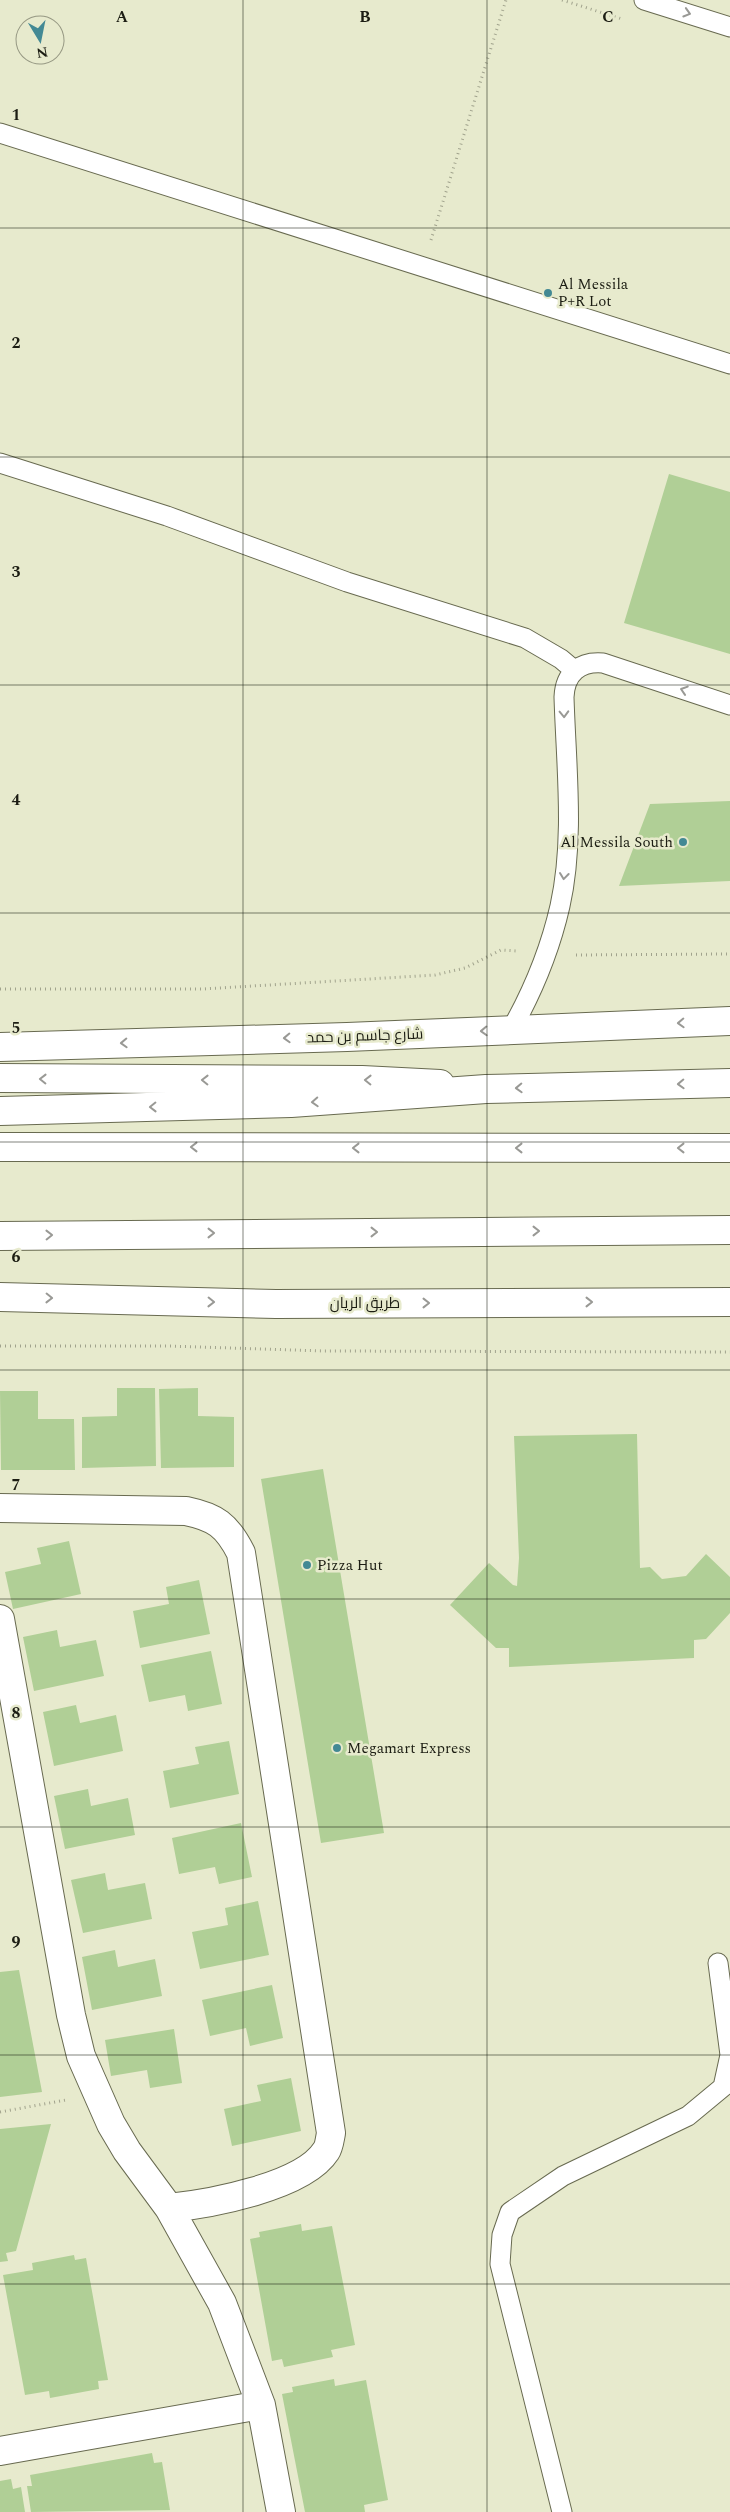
<svg xmlns="http://www.w3.org/2000/svg" width="730" height="2512" viewBox="0 0 730 2512" font-family="Spectral,Cairo,serif">
  <style>
    .building { fill: #b0cf96 }
    .lines { fill: none; stroke-linecap: round; stroke-linejoin: round }
    .service-casing { stroke: #686a50; stroke-width: 21 }
    .minor-casing { stroke: #686a50; stroke-width: 30 }
    .primary-casing { stroke: #686a50; stroke-width: 30 }
    .trunk-casing { stroke: #686a50; stroke-width: 30 }
    .path { stroke: #a1a38d; stroke-width: 3; stroke-dasharray: 1 4; stroke-linecap: butt }
    .service { stroke: #fff; stroke-width: 19 }
    .minor { stroke: #fff; stroke-width: 28 }
    .primary { stroke: #fff; stroke-width: 28 }
    .trunk { stroke: #fff; stroke-width: 28 }
    .oneway { stroke: #999995 }
    .grid { fill: none; stroke: #1c1d13; stroke-width: 1; stroke-opacity: 0.55 }
    .poi-dot { fill: #438994; stroke: #e7eacd; stroke-width: 2 }
    .labels { text-anchor: middle; dominant-baseline: central; stroke-width: 5; stroke-linejoin: round; paint-order: stroke }
    .poi-label { font-size: 15px; fill: #1c1d13; stroke: #e7eacd; text-anchor: start }
    .street-label { font-size: 15px; fill: #1c1d13; stroke: #e7eacd }
    .grid-label { font-size: 16px; text-anchor: middle; font-weight: bold; fill: #1c1d13; stroke: #e7eacd; stroke-width: 5; stroke-linejoin: round; paint-order: stroke }
  </style>
  <rect width="100%" height="100%" fill="#e7eacd"/>
  <!-- building -->
  <path class="building" d="M669 474 730 492V654L624 623Z
    M730 801V881L619 886 650 804Z
    M117 1388H155L156 1466 82 1468V1417L117 1416Z
    M198 1388V1416L234 1417V1467L161 1468 159 1389Z
    M0 1391H38V1419H74L75 1470H1Z
    M637 1434 640 1568 650 1567 662 1579 686 1576 706 1554 730 1577V1613L706 1639 694 1640V1658L509 1667V1648H496L450 1605 489 1563 513 1585 517 1586 519 1558 514 1436Z
    M323 1469 384 1833 321 1843 261 1479Z
    M69 1541 81 1594 13 1609 5 1572 41 1564 37 1548Z
    M199 1580 210 1634 140 1648 133 1611 169 1604 166 1587Z
    M57 1630 60 1647 96 1640 104 1676 34 1691 23 1637Z
    M211 1651 222 1704 188 1711 185 1695 149 1702 141 1665Z
    M76 1705 80 1723 116 1715 123 1751 54 1766 43 1712Z
    M229 1741 239 1794 170 1808 163 1771 199 1764 195 1747Z
    M88 1789 91 1806 128 1798 135 1835 65 1849 54 1796Z
    M241 1823 252 1877 219 1884 215 1867 179 1874 172 1838Z
    M105 1873 108 1890 145 1883 152 1919 83 1933 71 1880Z
    M258 1901 269 1955 200 1969 192 1932 228 1925 225 1908Z
    M115 1950 118 1967 155 1959 162 1996 92 2010 82 1957Z
    M19 1970 42 2092 0 2097V1972Z
    M272 1985 283 2038 250 2046 246 2028 210 2036 202 2000Z
    M174 2029 182 2083 150 2088 147 2070 111 2076 105 2040Z
    M291 2078 301 2131 232 2146 224 2109 261 2101 257 2085Z
    M51 2124 16 2251 6 2253 8 2261 0 2262V2129Z
    M301 2224 302 2231 332 2226 355 2345 331 2350 333 2357 284 2367 282 2359 272 2361 250 2239 260 2237 259 2232Z
    M74 2255 75 2260 86 2258 108 2380 98 2381 99 2389 50 2398 49 2391 25 2395 3 2275 33 2270 32 2263Z
    M334 2379 335 2386 366 2380 388 2500 364 2505 365 2512H305L282 2394 293 2392 292 2387Z
    M152 2453 154 2463 162 2462 170 2510 31 2512 27 2486H32L30 2475Z
    M11 2479 13 2489 21 2487 25 2512H0V2481Z"/>
  <g class="lines">
    <defs>
      <path id="service" d="M644 0 730 27
        M0 133 730 364
        M0 463 167 516 347 582 525 638 561 659 574 670
        M511 1030C533 991 550 950 560 906 575 839 566 765 564 697 565 673 580 661 603 663L730 705
        M718 1963 730 2055
        M562 2512 500 2264 502 2235 510 2212 563 2176 688 2116 723 2087 730 2055"/>
      <path id="minor" d="M0 1297 276 1304 730 1302
        M0 1508 186 1511C215 1517 227 1525 241 1553L331 2133C330 2138 329 2147 326 2151 303 2187 209 2204 169 2208
        M0 1619 71 2015 81 2056 111 2124 127 2151 169 2208 222 2303 261 2405 281 2512
        M0 2451 261 2405"/>
      <path id="primary" d="M0 1047 347 1037 730 1021
        M0 1078 362 1080 440 1084"/>
      <path id="trunk" d="M0 1111 291 1103 486 1089 730 1083
        M0 1147 730 1148
        M0 1236 730 1230"/>
    </defs>
    <!-- service casing -->
    <use href="#service" class="service-casing"/>
    <!-- minor casing -->
    <use href="#minor" class="minor-casing"/>
    <!-- primary casing -->
    <use href="#primary" class="primary-casing"/>
    <!-- trunk casing -->
    <use href="#trunk" class="trunk-casing"/>
    <!-- path -->
    <path class="path" d="M562 0 622 19
      M431 240 506 0
      M576 955 730 954
      M0 989H203L435 975 465 968 501 950 517 951
      M0 1346H168L324 1351 730 1352
      M0 2112 66 2100"/>
    <!-- service -->
    <use href="#service" class="service"/>
    <!-- minor -->
    <use href="#minor" class="minor"/>
    <!-- primary -->
    <use href="#primary" class="primary"/>
    <!-- trunk -->
    <use href="#trunk" class="trunk"/>
  </g>
  <!-- one-way arrows -->
  <defs><path id="oneway-chevron" d="M-2-3.5L2.5 0L-2 3.5" fill="none" stroke-width="1.6" stroke-linecap="round" stroke-linejoin="round" transform="scale(1.25)"/></defs>
  <g class="oneway">
    <use href="#oneway-chevron" transform="translate(687 13) rotate(17)"/>
    <use href="#oneway-chevron" transform="translate(684 690) rotate(-162)"/>
    <use href="#oneway-chevron" transform="translate(564 714) rotate(88)"/>
    <use href="#oneway-chevron" transform="translate(564 876) rotate(97)"/>
    <use href="#oneway-chevron" transform="translate(681 1023) rotate(178)"/>
    <use href="#oneway-chevron" transform="translate(484 1031) rotate(178)"/>
    <use href="#oneway-chevron" transform="translate(287 1038) rotate(178)"/>
    <use href="#oneway-chevron" transform="translate(124 1043) rotate(178)"/>
    <use href="#oneway-chevron" transform="translate(43 1079) rotate(-179)"/>
    <use href="#oneway-chevron" transform="translate(205 1080) rotate(-179)"/>
    <use href="#oneway-chevron" transform="translate(368 1080) rotate(-179)"/>
    <use href="#oneway-chevron" transform="translate(681 1084) rotate(178)"/>
    <use href="#oneway-chevron" transform="translate(519 1088) rotate(178)"/>
    <use href="#oneway-chevron" transform="translate(315 1102) rotate(177)"/>
    <use href="#oneway-chevron" transform="translate(153 1107) rotate(179)"/>
    <use href="#oneway-chevron" transform="translate(194 1147) rotate(-180)"/>
    <use href="#oneway-chevron" transform="translate(356 1148) rotate(-180)"/>
    <use href="#oneway-chevron" transform="translate(519 1148) rotate(-180)"/>
    <use href="#oneway-chevron" transform="translate(681 1148) rotate(-180)"/>
    <use href="#oneway-chevron" transform="translate(536 1231)"/>
    <use href="#oneway-chevron" transform="translate(374 1232)"/>
    <use href="#oneway-chevron" transform="translate(211 1233)"/>
    <use href="#oneway-chevron" transform="translate(49 1235) rotate(-1)"/>
    <use href="#oneway-chevron" transform="translate(49 1298) rotate(1)"/>
    <use href="#oneway-chevron" transform="translate(211 1302) rotate(1)"/>
    <use href="#oneway-chevron" transform="translate(589 1302)"/>
    <use href="#oneway-chevron" transform="translate(426 1303)"/>
  </g>
  <!-- grid -->
  <path class="grid" d="M243 0V2512M487 0V2512M0 228H730M0 457H730M0 685H730M0 913H730M0 1142H730M0 1370H730M0 1599H730M0 1827H730M0 2055H730M0 2284H730"/>
  <!-- markers -->
  <g class="poi-dot">
    <circle cx="548" cy="293" r="5"/>
    <circle cx="683" cy="842" r="5"/>
    <circle cx="307" cy="1565" r="5"/>
    <circle cx="337" cy="1748" r="5"/>
  </g>
  <g class="labels">
    <!-- poi labels -->
    <g class="poi-label">
      <text x="558" y="284">Al Messila<tspan x="558" dy="17">P+R Lot</tspan></text>
      <text x="673" y="842" text-anchor="end">Al Messila South</text>
      <text x="317" y="1565">Pizza Hut</text>
      <text x="347" y="1748">Megamart Express</text>
    </g>
    <!-- street labels -->
    <g class="street-label">
      <text transform="translate(365 1036) rotate(-2)">شارع جاسم بن حمد</text>
      <text x="365" y="1303">طريق الريان</text>
    </g>
  </g>
  <g class="grid-label">
    <text x="122" y="22">A</text>
    <text x="365" y="22">B</text>
    <text x="608" y="22">C</text>
    <text x="16" y="120">1</text>
    <text x="16" y="348">2</text>
    <text x="16" y="577">3</text>
    <text x="16" y="805">4</text>
    <text x="16" y="1033">5</text>
    <text x="16" y="1262">6</text>
    <text x="16" y="1490">7</text>
    <text x="16" y="1718">8</text>
    <text x="16" y="1947">9</text>
  </g>
  <!-- north arrow -->
  <g transform="translate(40 40) rotate(170)"><circle r="24" fill="#e7eacd" stroke="#969883"/>
  <path d="M0-4L9 19L0 12L-9 19Z" fill="#438994"/>
  <text y="-8" font-size="14" font-weight="bold" text-anchor="middle" fill="#1c1d13">N</text>
  </g>
</svg>
